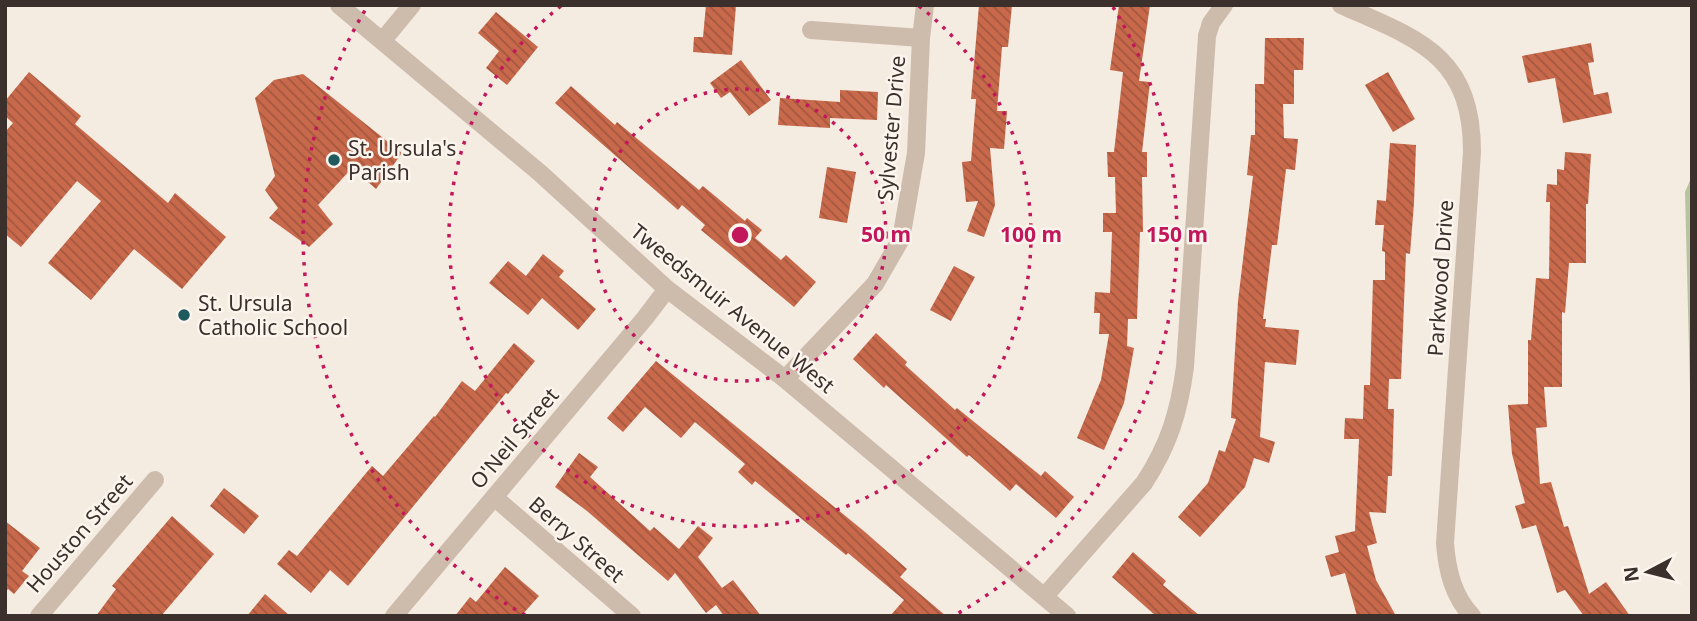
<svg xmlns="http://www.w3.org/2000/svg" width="1697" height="621" viewBox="0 0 1697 621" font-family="'Noto Sans',sans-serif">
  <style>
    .green { fill: #b8c4a0 }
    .building { fill: url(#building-back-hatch) }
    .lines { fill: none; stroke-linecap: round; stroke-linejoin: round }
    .minor { stroke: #cdbbac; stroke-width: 18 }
    .ring { fill: none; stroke: #c2185b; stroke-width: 3.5; stroke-dasharray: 3.5 7 }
    .poi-dot { fill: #1f5a5e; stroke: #fbf5ee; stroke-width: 2.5 }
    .labels { text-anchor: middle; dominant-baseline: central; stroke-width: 5; stroke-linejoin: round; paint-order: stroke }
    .street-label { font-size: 21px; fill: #3b302b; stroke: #fbf5ee }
    .poi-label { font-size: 21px; fill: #3b302b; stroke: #fbf5ee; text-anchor: start }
    .centre { fill: #c2185b; stroke: #fbf5ee; stroke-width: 3.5 }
    .ring-label { font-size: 21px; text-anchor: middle; font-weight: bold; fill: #c2185b; stroke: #fbf5ee; stroke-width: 5; stroke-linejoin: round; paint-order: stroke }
  </style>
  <defs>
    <pattern id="building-back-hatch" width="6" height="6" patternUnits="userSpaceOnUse" patternTransform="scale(1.75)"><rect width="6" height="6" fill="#c8694b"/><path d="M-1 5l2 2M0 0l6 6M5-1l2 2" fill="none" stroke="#a4573f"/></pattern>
  </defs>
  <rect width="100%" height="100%" fill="#f4ebe1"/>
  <!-- green -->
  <path class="green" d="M1692 176V467L1685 192Z"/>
  <!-- building -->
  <path class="building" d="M706 5H736L732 55 693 52 694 37H703Z
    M979 5H1012L1008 47H1002L997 111H1007L1004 149 990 148 995 205 984 237 967 231 978 201 966 202 962 162 971 161 976 99H971Z
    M1119 5H1150L1139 81 1150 82 1142 152H1147V177H1142L1143 232H1140L1137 319H1128L1127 346 1134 348 1124 403 1104 450 1077 438 1101 380 1109 334H1099L1100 313H1094L1095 292 1110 293 1112 232H1103V213H1116L1115 177H1108L1107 152H1114L1123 72 1110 70Z
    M496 12 538 47 507 85 486 68 499 51 478 33Z
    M1265 38H1304L1303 70H1294V104H1283L1284 138 1298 139 1295 170 1286 169 1277 245H1272L1263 319H1266L1265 327 1299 330 1296 365 1265 362 1260 437 1275 442 1269 463 1254 458 1245 487 1200 537 1178 517 1208 483 1219 450 1225 452 1236 419 1231 418 1238 301 1253 176 1247 175 1251 135H1255V84H1264Z
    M1591 43 1594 62 1588 63 1594 95 1608 92 1612 113 1563 123 1555 78 1528 83 1522 56Z
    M741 60 771 100 749 116 730 92 721 98 710 83Z
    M29 72 81 116 75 124 168 203 175 193 226 237 182 289 134 249 91 300 48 263 101 201 77 181 21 247 5 234V132L13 123 5 116V101Z
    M1388 72 1415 119 1393 132 1365 85Z
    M303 74 402 153 376 189 352 168 318 205 333 224 309 247 269 218 278 208 265 190 275 176 255 98 274 80Z
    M571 86 615 125 617 122 699 190 703 186 745 221 747 218 762 230 755 238 781 260 786 255 816 282 794 307 701 230 705 225 682 205 678 210 555 103Z
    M840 90 878 92 877 120 830 118V128L778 125 780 98 840 102Z
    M1390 143 1416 145 1414 203 1410 254 1406 253 1401 379H1389L1388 409H1394L1392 476H1388L1386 513 1369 512 1377 543 1367 546 1376 580 1396 616H1357L1345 573 1331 577 1325 556 1339 552 1335 536 1355 531 1359 439H1344L1345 418 1363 419 1364 385H1370L1373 280H1385V252L1382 251 1384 225H1375L1377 200 1386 201Z
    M1565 152 1591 154 1588 204H1586V263H1569L1565 313 1562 312V387H1544L1547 427 1536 428 1540 484 1551 482 1564 527 1568 526 1589 594 1606 582 1630 616H1584L1565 590 1557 593 1536 525 1522 529 1515 506 1525 503 1512 454 1508 405 1528 404V340H1531L1536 278 1549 279 1550 202H1546L1547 184 1557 185V169L1564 170Z
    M827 167 856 172 847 223 819 218Z
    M543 254 564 271 559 277 596 309 578 330 542 298 528 315 489 283 508 261 526 276Z
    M954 266 975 277 951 321 930 310Z
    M876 333 907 362 905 365 955 410 957 408 1041 476 1045 471 1074 497 1056 518 1016 484 1010 491 969 455 967 457 886 385 884 388 853 359Z
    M514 343 535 361 508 394 506 393 348 586 330 570 311 593 277 564 289 550 297 556 372 466 383 476 434 416 435 417 462 381 475 391Z
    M656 361 865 532 907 569 900 577 946 616H890L904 600 848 553 846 555 755 481 752 485 738 472 745 464 695 422 681 438 645 407 623 432 607 418Z
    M579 453 598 467 590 477 650 531 654 527 679 549 698 526 713 538 698 557 722 588 733 580 761 616H724L716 605 706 613 675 573 668 581 587 511 555 487Z
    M224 488 259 516 244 534 210 506Z
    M172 516 214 554 161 616H96L116 589 112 586Z
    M5 521 40 548 22 571 29 576 14 594 8 589 5 593Z
    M1133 552 1166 581 1163 585 1200 616H1156L1112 577Z
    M505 567 539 596 521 616H455L470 597 476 602Z
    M265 594 290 616H247Z"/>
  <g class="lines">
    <!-- minor -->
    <path class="minor" d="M339 5 540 173 667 289 785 379 1067 616
      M1341 5C1418 39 1472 55 1472 152L1445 543C1447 570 1453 596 1472 616
      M811 30 921 38
      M383 40 412 5
      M785 379 875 284 901 239 916 153 921 38 925 5
      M494 497 632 616
      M1044 597 1144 483C1169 445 1179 412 1185 367L1207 36 1211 23 1224 5
      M39 616 155 480
      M394 616 645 318 667 289"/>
  </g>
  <!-- distance rings -->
  <g class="ring">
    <circle cx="740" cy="235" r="146"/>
    <path d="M919 6A291 291 0 1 1 561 6"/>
    <path d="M525 615A437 437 0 0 1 367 7M1113 7A437 437 0 0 1 955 615"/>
  </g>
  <!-- markers -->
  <g class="poi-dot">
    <circle cx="334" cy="160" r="7"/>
    <circle cx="184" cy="315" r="7"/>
  </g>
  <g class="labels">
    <!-- street labels -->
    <g class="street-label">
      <text transform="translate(891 128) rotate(-85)">Sylvester Drive</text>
      <text transform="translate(1440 278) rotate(-86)">Parkwood Drive</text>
      <text transform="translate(733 308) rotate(39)">Tweedsmuir Avenue West</text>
      <text transform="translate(514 438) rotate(-50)">O'Neil Street</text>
      <text transform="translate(79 533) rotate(-49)">Houston Street</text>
      <text transform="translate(577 539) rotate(41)">Berry Street</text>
    </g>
    <!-- poi labels -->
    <g class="poi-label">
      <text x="348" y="148">St. Ursula's<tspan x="348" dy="24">Parish</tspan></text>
      <text x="198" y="303">St. Ursula<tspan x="198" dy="24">Catholic School</tspan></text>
    </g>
  </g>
  <circle cx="740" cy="235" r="10" class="centre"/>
  <g class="ring-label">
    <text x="886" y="242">50 m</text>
    <text x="1031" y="242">100 m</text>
    <text x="1177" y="242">150 m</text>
  </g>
  <!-- border -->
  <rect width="1697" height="621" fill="none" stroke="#3b302b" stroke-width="14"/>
  <!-- north arrow -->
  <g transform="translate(1648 572) rotate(263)" stroke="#fbf5ee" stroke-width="5" paint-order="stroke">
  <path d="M0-5L12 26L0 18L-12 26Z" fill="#3b302b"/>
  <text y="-10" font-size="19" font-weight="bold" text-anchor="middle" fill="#3b302b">N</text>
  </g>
</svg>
